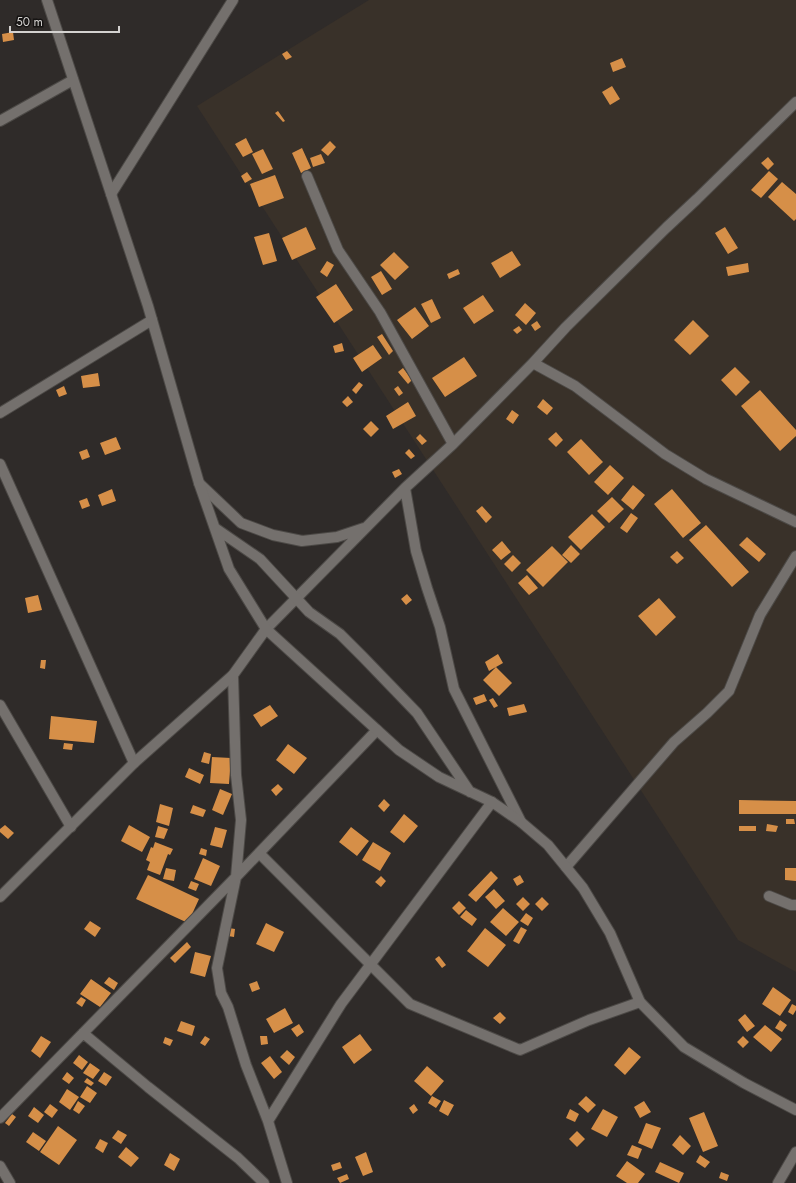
<svg xmlns="http://www.w3.org/2000/svg" width="796" height="1183" viewBox="0 0 796 1183" font-family="Jost,sans-serif">
  <style>
    .built { fill: #393129 }
    .building { fill: #d68f48 }
    .lines { fill: none; stroke-linecap: round; stroke-linejoin: round }
    .street-casing { stroke: #4c4946; stroke-width: 12 }
    .secondary-casing { stroke: #4c4946; stroke-width: 12 }
    .street { stroke: #74706d; stroke-width: 10 }
    .secondary { stroke: #74706d; stroke-width: 10 }
  </style>
  <rect width="100%" height="100%" fill="#2f2b29"/>
  <!-- built -->
  <path class="built" d="M369 0H796V972L738 940 197 106Z"/>
  <!-- building -->
  <path class="building" d="M13 32 14 40 3 42 2 34Z
    M287 51 292 57 286 60 282 54Z
    M622 58 626 67 613 72 610 63Z
    M612 86 620 99 610 105 602 92Z
    M278 111 285 121 283 122 275 113Z
    M246 138 253 152 243 157 235 144Z
    M330 141 336 147 328 156 321 150Z
    M302 148 311 168 301 173 292 153Z
    M263 149 273 169 262 174 252 154Z
    M321 154 325 163 313 167 310 158Z
    M768 157 774 164 768 170 761 163Z
    M769 171 778 179 761 198 751 190Z
    M247 172 252 179 245 183 241 176Z
    M275 175 284 198 259 207 250 184Z
    M782 182 796 194V219L794 221 768 197Z
    M306 227 316 249 292 260 282 238Z
    M725 227 738 248 728 254 715 233Z
    M269 233 277 261 263 265 254 237Z
    M512 251 521 265 500 278 491 263Z
    M394 252 409 267 395 280 380 265Z
    M327 261 334 265 327 277 320 272Z
    M748 263 749 272 728 276 726 267Z
    M458 269 460 274 449 279 447 274Z
    M381 271 392 289 382 295 371 277Z
    M336 284 353 310 334 323 316 297Z
    M483 295 494 311 474 324 463 308Z
    M432 299 441 318 431 323 421 304Z
    M525 303 536 313 526 325 515 315Z
    M415 307 429 326 412 339 397 320Z
    M693 320 709 336 690 355 674 340Z
    M537 321 541 327 535 331 531 325Z
    M519 326 522 330 517 334 513 330Z
    M382 334 393 351 389 355 377 337Z
    M342 343 344 351 335 353 333 346Z
    M373 345 382 358 362 372 353 358Z
    M464 357 477 376 445 397 432 378Z
    M735 367 750 382 736 396 721 380Z
    M403 368 412 380 408 384 398 372Z
    M98 373 100 386 83 388 81 376Z
    M359 382 363 385 356 394 352 390Z
    M64 386 67 394 59 397 56 390Z
    M398 386 403 393 399 396 394 389Z
    M760 390 796 430V436L780 451 741 406Z
    M348 396 353 402 347 407 342 402Z
    M543 399 553 408 547 415 537 407Z
    M408 402 416 416 393 429 386 416Z
    M512 410 519 415 513 424 506 419Z
    M371 421 379 429 371 437 363 429Z
    M556 432 563 440 556 447 548 439Z
    M420 434 427 441 422 445 416 438Z
    M116 437 121 449 105 455 100 443Z
    M581 439 603 462 589 475 567 452Z
    M87 449 90 457 82 460 79 452Z
    M409 449 415 456 411 459 405 453Z
    M610 465 624 478 608 495 594 482Z
    M399 469 402 474 395 478 392 472Z
    M633 485 645 495 633 510 621 500Z
    M112 489 116 501 102 506 98 495Z
    M672 489 701 523 683 538 654 504Z
    M612 497 624 509 609 523 597 511Z
    M87 498 90 506 82 509 79 501Z
    M482 506 492 517 486 523 476 511Z
    M631 513 638 518 627 533 620 528Z
    M592 514 605 527 581 550 568 537Z
    M706 525 749 572 732 587 689 540Z
    M747 537 766 554 759 562 739 545Z
    M502 541 511 552 501 560 492 550Z
    M571 545 580 554 571 563 562 555Z
    M552 546 568 562 543 587 526 570Z
    M677 551 684 558 677 564 670 557Z
    M513 555 521 563 512 572 504 564Z
    M527 575 538 588 529 595 518 583Z
    M407 594 412 600 406 605 401 599Z
    M38 595 42 610 28 613 25 598Z
    M659 598 676 617 656 636 638 616Z
    M498 654 503 663 489 671 485 662Z
    M41 660H46L45 669 40 668Z
    M496 667 512 683 499 696 483 680Z
    M484 694 487 701 476 705 473 698Z
    M493 698 498 706 494 708 489 700Z
    M524 704 527 712 509 716 507 708Z
    M270 705 278 716 261 727 253 715Z
    M51 716 97 721 94 743 49 739Z
    M64 743 73 744 72 750 63 749Z
    M288 744 307 758 294 774 276 760Z
    M204 752 211 754 209 764 201 762Z
    M212 757 231 758 229 784 210 783Z
    M189 768 204 775 200 784 185 777Z
    M278 784 283 789 276 796 271 790Z
    M220 789 232 794 223 815 212 810Z
    M384 799 390 805 384 812 378 806Z
    M739 800 796 801V814H739Z
    M160 804 173 808 169 826 156 822Z
    M193 805 206 810 203 817 190 813Z
    M404 814 418 826 404 843 390 832Z
    M786 819H794L795 824H786Z
    M767 824 778 826 776 832 766 831Z
    M5 825 14 833 8 839 0 832V829Z
    M129 825 150 837 142 852 121 841Z
    M158 826 168 829 164 839 155 837Z
    M739 826H756V831H739Z
    M215 827 227 830 222 848 210 845Z
    M351 827 369 841 357 856 339 842Z
    M155 842 173 849 170 855 168 854 160 875 147 870 150 862 146 860 151 847 153 848Z
    M373 842 391 853 380 871 362 860Z
    M201 848 207 850 206 856 199 854Z
    M203 858 220 866 211 886 194 879Z
    M166 868 176 870 174 881 163 879Z
    M785 868H796V881L785 880Z
    M491 871 498 878 476 902 468 895Z
    M148 875 199 899 188 923 136 899Z
    M520 875 524 882 517 886 513 879Z
    M381 876 386 881 381 887 375 882Z
    M191 881 199 884 196 891 188 888Z
    M494 889 505 901 496 909 485 897Z
    M523 897 530 904 523 911 516 904Z
    M542 897 549 904 542 911 535 904Z
    M459 901 466 908 459 915 452 908Z
    M503 908 519 922 506 936 490 922Z
    M466 910 477 919 472 926 460 917Z
    M526 913 533 918 528 926 520 921Z
    M90 921 101 928 95 937 84 929Z
    M266 923 284 932 274 952 256 944Z
    M521 927 527 930 519 944 513 941Z
    M229 928 235 929 234 937 228 936Z
    M485 928 506 945 488 967 467 951Z
    M187 942 191 947 175 963 170 958Z
    M195 952 211 956 205 977 190 973Z
    M439 956 446 965 442 968 435 959Z
    M109 977 118 983 114 990 104 983Z
    M91 979 111 993 100 1007 80 994Z
    M257 981 260 989 252 992 249 984Z
    M773 987 791 1000 780 1016 762 1004Z
    M81 997 86 1000 82 1007 76 1003Z
    M792 1004 796 1006V1010L793 1015 788 1012Z
    M285 1008 293 1023 274 1033 266 1019Z
    M500 1012 506 1018 500 1024 493 1018Z
    M745 1014 755 1026 747 1032 738 1020Z
    M780 1020 787 1025 782 1032 775 1028Z
    M181 1021 195 1026 192 1036 177 1031Z
    M299 1024 304 1032 297 1037 291 1029Z
    M765 1025 782 1039 771 1052 753 1037Z
    M360 1034 372 1050 354 1064 342 1047Z
    M41 1036 51 1042 40 1058 31 1051Z
    M205 1036 210 1039 205 1046 200 1043Z
    M260 1036H267L268 1044 261 1045Z
    M743 1036 749 1042 743 1048 737 1042Z
    M165 1037 173 1040 170 1046 163 1043Z
    M629 1047 641 1057 625 1075 614 1065Z
    M287 1050 295 1057 289 1065 280 1057Z
    M79 1055 88 1062 82 1070 73 1063Z
    M270 1056 282 1072 274 1079 261 1063Z
    M90 1063 100 1070 93 1079 83 1073Z
    M427 1066 444 1081 431 1096 414 1081Z
    M67 1072 74 1078 69 1084 62 1079Z
    M104 1072 112 1077 106 1086 98 1081Z
    M87 1078 94 1083 91 1086 84 1082Z
    M87 1086 97 1093 90 1103 80 1097Z
    M67 1089 79 1097 70 1110 59 1102Z
    M432 1096 441 1101 436 1108 428 1103Z
    M586 1096 596 1105 588 1113 578 1104Z
    M444 1100 454 1105 448 1116 439 1111Z
    M78 1101 85 1106 79 1114 73 1110Z
    M644 1101 651 1112 640 1118 634 1107Z
    M50 1104 58 1110 52 1118 44 1112Z
    M414 1104 418 1110 413 1114 409 1108Z
    M34 1107 44 1115 38 1123 28 1116Z
    M570 1109 579 1114 575 1122 566 1118Z
    M603 1109 618 1117 607 1137 591 1129Z
    M704 1112 718 1146 703 1152 689 1118Z
    M12 1114 16 1117 9 1126 5 1123Z
    M646 1123 661 1128 652 1149 638 1143Z
    M58 1126 77 1140 59 1165 40 1152Z
    M118 1130 127 1135 121 1144 112 1138Z
    M577 1131 585 1139 577 1147 569 1139Z
    M33 1132 46 1141 39 1151 26 1142Z
    M680 1135 691 1146 683 1155 672 1145Z
    M100 1139 108 1143 103 1153 95 1148Z
    M632 1145 642 1149 638 1159 627 1155Z
    M126 1147 139 1158 131 1167 118 1157Z
    M366 1152 373 1172 363 1176 355 1157Z
    M170 1153 180 1159 174 1171 164 1165Z
    M700 1155 710 1162 705 1168 696 1162Z
    M627 1161 645 1174 638 1183H627L616 1176Z
    M340 1162 342 1168 333 1171 331 1165Z
    M660 1162 684 1173 679 1183 655 1172Z
    M721 1172 729 1175 727 1181 719 1178Z
    M347 1174 349 1179 340 1183 337 1178Z"/>
  <g class="lines">
    <defs>
      <path id="street" d="M0 121 73 80
        M307 176 338 250 380 312 453 444
        M111 194 233 0
        M533 363 575 386 665 454 706 479 796 522
        M0 413 152 320
        M0 464 134 763
        M199 483 241 523 273 535 302 541 337 537 364 528
        M405 488 416 551 427 588 440 627 454 689 521 822
        M266 629 405 488 453 444 533 363 566 327 666 228 697 199 796 102
        M233 675 236 775 241 820 236 877 217 968 221 993 228 1007 246 1065 268 1121 287 1183
        M0 705 71 827
        M259 853 410 1004 520 1050 589 1020 640 1002
        M566 867 674 742 707 713 729 691 760 615 796 556
        M769 896 791 905H796
        M83 1033 148 1087 238 1158 264 1183
        M0 1118 236 877 377 730
        M268 1121 341 1004 492 802
        M0 1166 10 1183
        M778 1183 796 1152"/>
      <path id="secondary" d="M47 0 148 306 199 483 229 569 266 629 399 750 439 777 492 802 521 822 548 845 583 888 610 933 640 1002 684 1047 744 1083 796 1110
        M215 528 260 559 309 612 340 634 363 657 417 713 470 792
        M0 897 134 763 233 675 266 629"/>
    </defs>
    <!-- street casing -->
    <use href="#street" class="street-casing"/>
    <!-- secondary casing -->
    <use href="#secondary" class="secondary-casing"/>
    <!-- street -->
    <use href="#street" class="street"/>
    <!-- secondary -->
    <use href="#secondary" class="secondary"/>
  </g>
  <!-- scale -->
  <path d="M10 26v6h109v-6" fill="none" stroke="#d4d2d0" stroke-width="2"/>
  <text x="16" y="26" font-size="12" fill="#d4d2d0" stroke="#161413" stroke-width="3" paint-order="stroke">50 m</text>
</svg>
